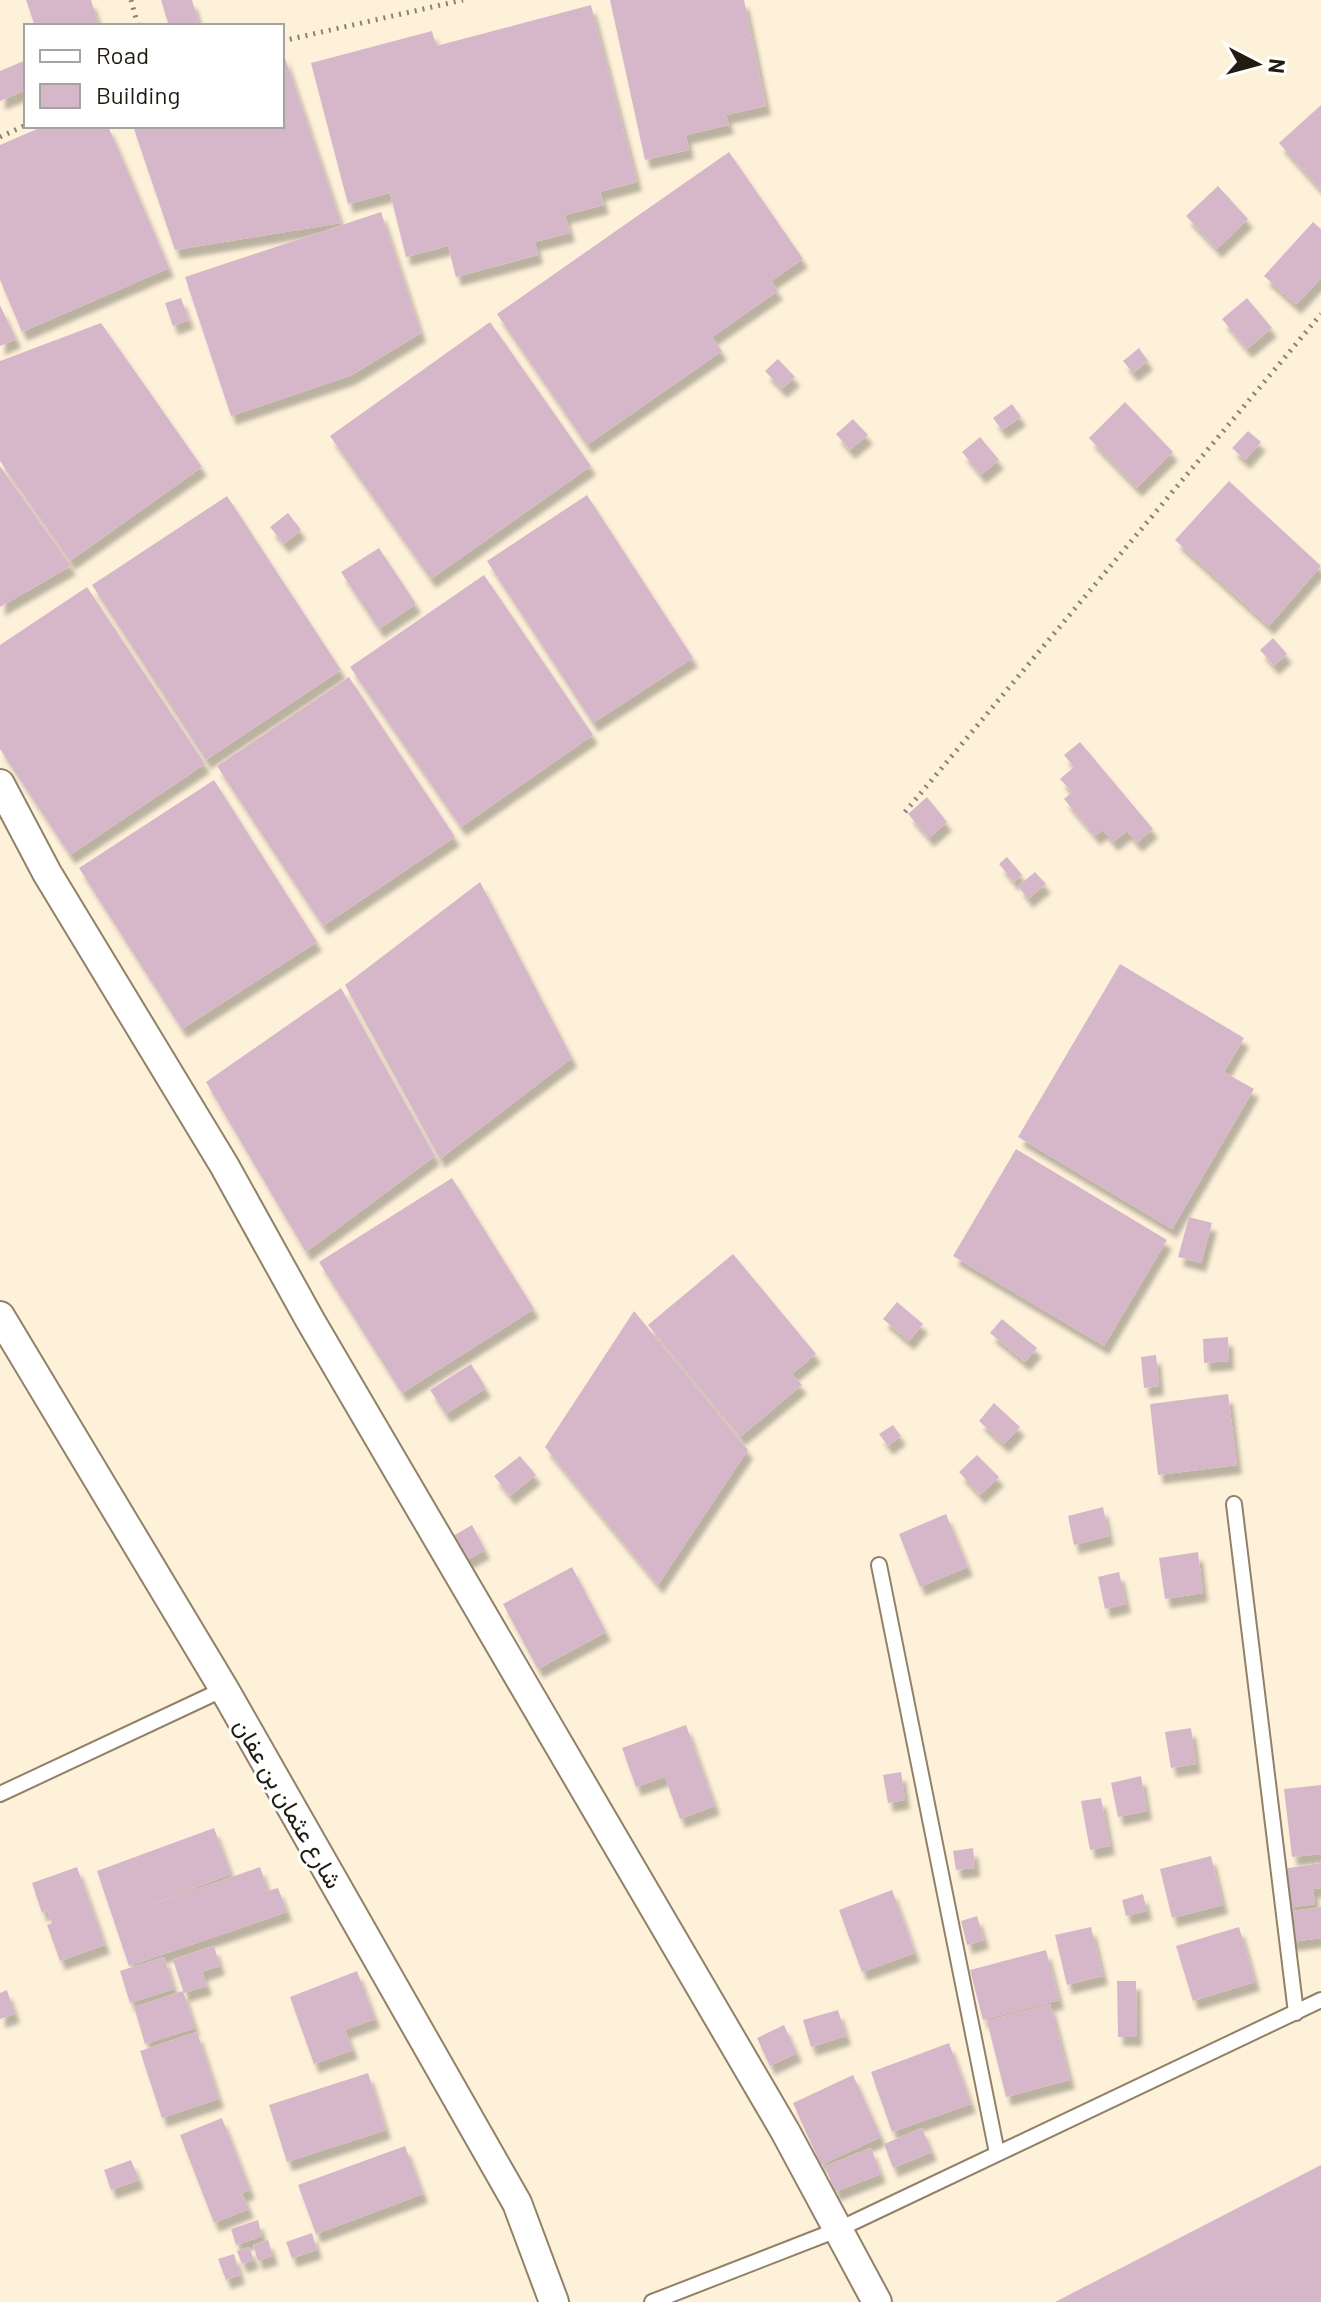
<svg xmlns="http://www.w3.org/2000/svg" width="1321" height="2302" viewBox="0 0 1321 2302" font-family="Barlow,Vazirmatn,sans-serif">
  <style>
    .building { fill: #d6b7c9; filter: url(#shadow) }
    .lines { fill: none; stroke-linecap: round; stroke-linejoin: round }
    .lane-casing { stroke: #908167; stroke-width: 18 }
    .street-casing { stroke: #908167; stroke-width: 32 }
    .path { stroke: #8b8272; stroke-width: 5; stroke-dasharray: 2 6; stroke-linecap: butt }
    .lane { stroke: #fff; stroke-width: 14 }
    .street { stroke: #fff; stroke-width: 28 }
    .labels { text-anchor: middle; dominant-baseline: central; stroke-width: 6; stroke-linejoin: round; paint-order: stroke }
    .street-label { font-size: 24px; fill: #211c11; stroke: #fff }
  </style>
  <defs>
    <filter id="shadow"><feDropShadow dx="5" dy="9" stdDeviation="2" flood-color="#0004"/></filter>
  </defs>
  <rect width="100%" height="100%" fill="#fef1da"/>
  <!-- building -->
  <path class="building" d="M26 0H91L99 26H35Z
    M161 0H192L199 23 169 26Z
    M610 0H744L766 106 726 115 729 125 686 135 689 150 645 160Z
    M591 5 637 182 600 192 604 205 565 215 570 233 535 242 538 255 456 277 448 246 406 257 390 193 348 204 311 63 432 31 436 46Z
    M283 52 341 223 175 250 133 126H282Z
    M26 60V90L0 101V71Z
    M1321 105V190L1279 143Z
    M44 126H108L169 268 22 332 0 280V145Z
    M729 152 803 259 771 281 778 291 712 337 722 351 587 445 497 314Z
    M1218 186 1248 219 1217 249 1186 216Z
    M381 212 421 333 350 376 231 416 185 277Z
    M1313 222 1321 229V278L1296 305 1264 276Z
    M181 298 189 320 173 326 165 303Z
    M1247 298 1272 328 1247 349 1222 319Z
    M0 305 16 339 0 346Z
    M490 322 591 466 431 579 330 436Z
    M101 323 202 467 70 561 0 461V361Z
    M1139 348 1148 361 1133 373 1123 361Z
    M778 359 795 377 782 389 765 371Z
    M1125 402 1173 452 1137 488 1089 438Z
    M1012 404 1021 417 1002 430 993 418Z
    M853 419 868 435 850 450 836 434Z
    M1248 431 1261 442 1245 460 1232 448Z
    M980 437 999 460 981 475 962 452Z
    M0 466 71 566 0 607Z
    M1229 481 1321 566 1269 626 1175 540Z
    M587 495 693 658 593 723 487 561Z
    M227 496 341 670 206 760 92 585Z
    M288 513 301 530 284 544 270 527Z
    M379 548 416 604 379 629 341 572Z
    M484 575 593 735 461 827 350 667Z
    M87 587 205 764 70 855 0 749V645Z
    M1273 638 1287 654 1274 666 1260 650Z
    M349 677 455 837 323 926 217 766Z
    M1080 742 1153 829 1137 843 1127 831 1113 842 1103 830 1095 836 1064 799 1072 792 1060 779 1074 767 1064 755Z
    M214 780 317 942 182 1029 79 868Z
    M927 797 947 822 929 838 908 814Z
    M1007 857 1022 875 1014 882 999 864Z
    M1035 872 1046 884 1028 899 1018 886Z
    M480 882 572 1058 440 1159 345 985Z
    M1120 964 1244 1038 1224 1072 1254 1089 1172 1229 1018 1137Z
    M341 988 435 1156 306 1252 206 1082Z
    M1016 1149 1167 1240 1104 1346 953 1256Z
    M452 1178 534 1309 402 1393 319 1262Z
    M1189 1217 1212 1223 1201 1263 1178 1257Z
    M733 1254 816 1354 792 1374 802 1385 740 1437 648 1325Z
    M897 1302 923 1324 909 1341 883 1319Z
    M634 1311 748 1450 658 1585 545 1447Z
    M1002 1319 1037 1348 1025 1362 990 1333Z
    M1228 1337 1229 1361 1204 1363 1203 1339Z
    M1156 1355 1159 1386 1144 1388 1141 1357Z
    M471 1364 486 1388 446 1414 430 1390Z
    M1228 1394 1237 1465 1158 1475 1150 1404Z
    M994 1403 1020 1427 1004 1444 979 1421Z
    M893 1425 901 1436 888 1446 879 1434Z
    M977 1455 999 1477 980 1495 959 1472Z
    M520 1456 536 1475 510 1496 494 1476Z
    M1103 1507 1109 1536 1074 1545 1068 1516Z
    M946 1514 968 1567 920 1587 899 1534Z
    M472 1525 485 1550 465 1561 451 1537Z
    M1198 1552 1203 1593 1165 1599 1159 1558Z
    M572 1567 606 1632 538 1669 503 1604Z
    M1119 1572 1126 1604 1105 1609 1098 1577Z
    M686 1725 715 1806 680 1819 665 1777 636 1787 622 1748Z
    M1191 1728 1196 1764 1171 1768 1165 1732Z
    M901 1772 905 1800 888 1803 883 1775Z
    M1141 1776 1147 1811 1118 1817 1111 1783Z
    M1321 1785V1854L1292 1857 1284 1789Z
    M1101 1798 1110 1846 1090 1850 1081 1801Z
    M214 1828 231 1874 137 1910 260 1867 268 1891 278 1888 287 1912 129 1966 97 1871Z
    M973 1848 975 1868 956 1870 953 1851Z
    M1211 1856 1223 1905 1172 1918 1160 1869Z
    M1321 1863V1888L1313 1889 1315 1904 1287 1908 1282 1869Z
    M77 1867 105 1945 60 1961 47 1925 52 1923 47 1910 42 1913 32 1883Z
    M892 1890 915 1953 862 1972 839 1910Z
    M1143 1894 1147 1911 1126 1916 1122 1900Z
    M1321 1907V1938L1291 1942 1286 1912Z
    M977 1916 984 1940 967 1945 961 1921Z
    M1091 1927 1103 1976 1067 1985 1055 1935Z
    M1239 1927 1255 1982 1193 2001 1176 1946Z
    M214 1946 220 1966 202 1972 207 1986 184 1993 173 1960Z
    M1046 1950 1059 2000 983 2020 970 1970Z
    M164 1957 174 1989 130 2003 120 1971Z
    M357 1971 375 2019 345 2030 353 2050 314 2064 290 1997Z
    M1117 1981H1136L1137 2037H1118Z
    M7 1990 15 2014 0 2019V1993Z
    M183 1991 195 2028 145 2044 134 2007Z
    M1050 2004 1070 2080 1006 2097 987 2021Z
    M838 2010 846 2036 811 2047 803 2020Z
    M784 2025 797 2053 770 2066 757 2038Z
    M197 2032 219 2099 162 2118 140 2051Z
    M949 2043 971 2104 892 2132 871 2072Z
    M368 2073 386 2130 287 2162 269 2105Z
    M853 2075 881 2137 821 2165 793 2103Z
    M222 2118 250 2190 242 2193 249 2209 214 2223 180 2135Z
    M922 2128 932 2152 893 2168 884 2144Z
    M405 2146 423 2194 316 2234 298 2185Z
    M871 2148 881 2174 835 2192 825 2166Z
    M131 2160 139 2180 111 2190 104 2170Z
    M1321 2165V2302H1055Z
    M258 2220 262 2236 236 2245 231 2229Z
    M312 2233 317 2250 292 2258 286 2242Z
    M268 2240 273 2256 258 2261 253 2245Z
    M249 2247 254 2260 242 2264 237 2251Z
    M234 2254 240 2275 226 2280 218 2259Z"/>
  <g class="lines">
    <defs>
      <path id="lane" d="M1234 1504 1296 2013
        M879 1565 997 2153
        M0 1794 224 1689
        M652 2302 837 2230 1321 2000"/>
      <path id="street" d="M0 784 47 873 224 1165 310 1320 785 2131 877 2302
        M0 1316 224 1689 517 2203 554 2302"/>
    </defs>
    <!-- lane casing -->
    <use href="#lane" class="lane-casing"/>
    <!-- street casing -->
    <use href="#street" class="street-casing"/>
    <!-- path -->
    <path class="path" d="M131 0 138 26
      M282 41 463 0
      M0 137 26 125
      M905 812 1321 314"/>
    <!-- lane -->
    <use href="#lane" class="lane"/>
    <!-- street -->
    <use href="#street" class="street"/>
  </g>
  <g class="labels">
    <!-- street labels -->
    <g class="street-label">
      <text transform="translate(289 1803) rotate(60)">شارع عثمان بن عفان</text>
    </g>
  </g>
  <!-- legend -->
  <rect x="24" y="24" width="260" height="104" fill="#ffffff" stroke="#a6a4a0" stroke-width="2"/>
  <rect x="40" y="50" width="40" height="12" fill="#ffffff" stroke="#a6a4a0" stroke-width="2"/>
  <text x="96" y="64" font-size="24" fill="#211c11">Road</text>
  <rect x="40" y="84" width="40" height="24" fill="#d6b7c9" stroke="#a6a4a0" stroke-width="2"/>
  <text x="96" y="104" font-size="24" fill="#211c11">Building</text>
  <!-- north arrow -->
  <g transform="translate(1257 64) rotate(96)" stroke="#ffffff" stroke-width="6" paint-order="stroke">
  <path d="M0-6L14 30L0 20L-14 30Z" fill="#211c11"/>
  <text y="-12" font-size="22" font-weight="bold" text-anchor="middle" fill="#211c11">N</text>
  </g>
</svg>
